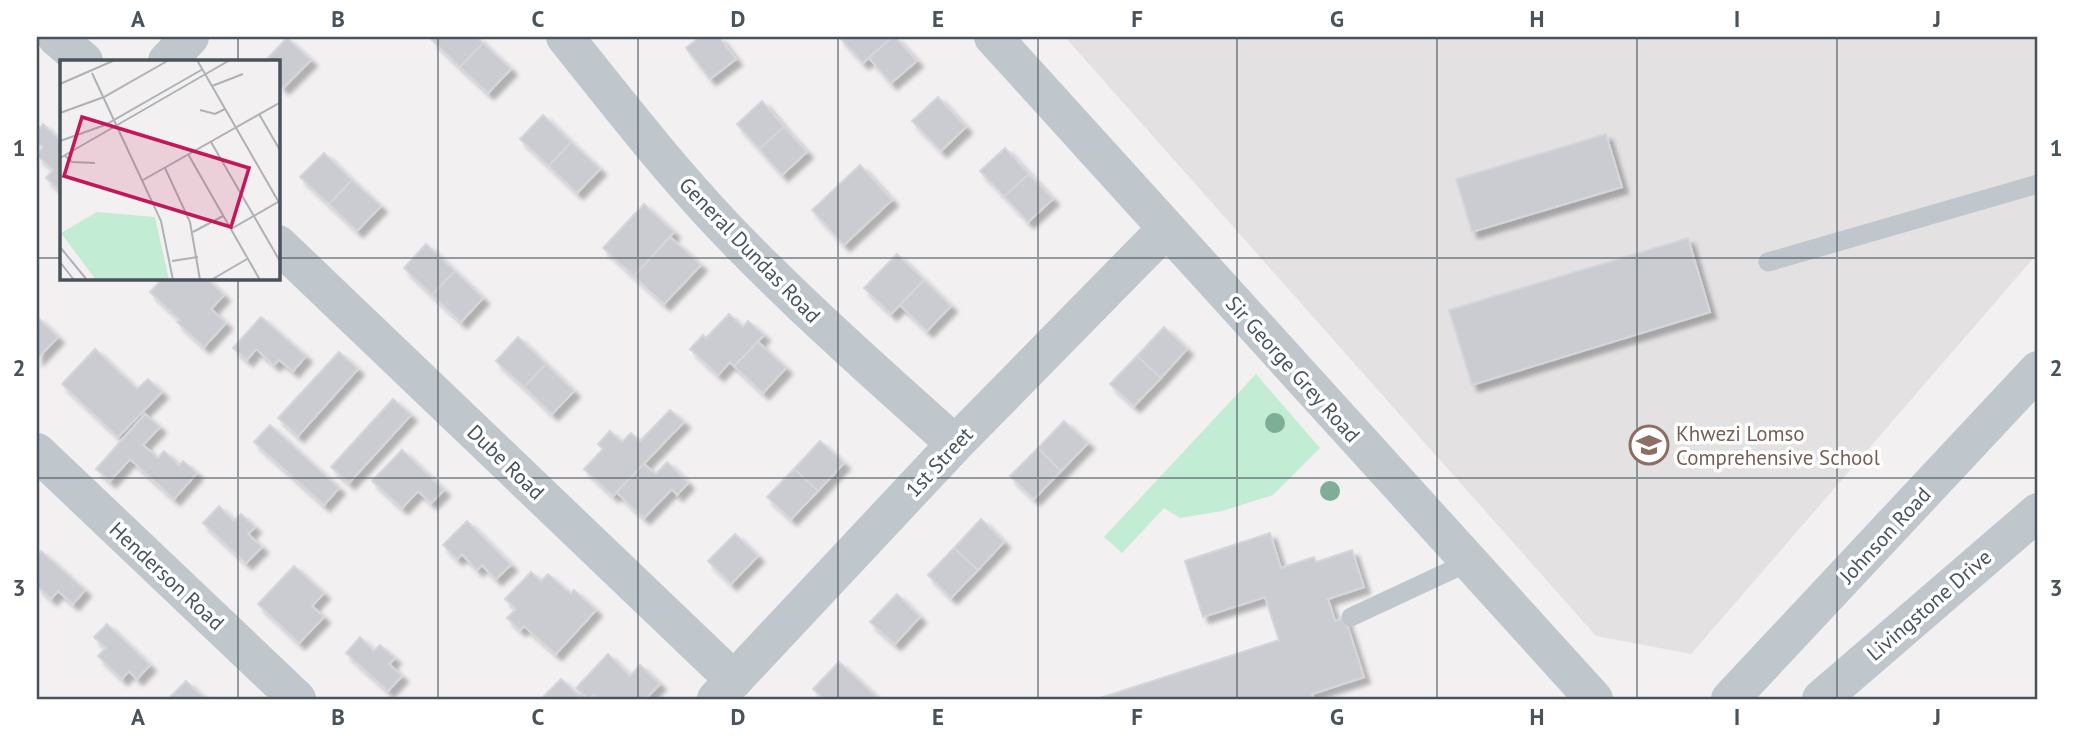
<svg xmlns="http://www.w3.org/2000/svg" width="2075" height="736" viewBox="0 0 2075 736" font-family="'PT Sans',sans-serif">
  <style>
    .education { fill: #e3e1e1 }
    .green { fill: #c2ecd3 }
    .building { fill: #caccd2; stroke: #d4d6db; stroke-width: 2; filter: url(#shadow) }
    .lines { fill: none; stroke-linecap: round; stroke-linejoin: round }
    .service { stroke: #bfc7cd; stroke-width: 19 }
    .minor { stroke: #bfc7cd; stroke-width: 38 }
    .tertiary { stroke: #bfc7cd; stroke-width: 38 }
    .tree { fill: #7eae96 }
    .grid { fill: none; stroke: #49535c; stroke-width: 2; stroke-opacity: 0.55 }
    .labels { text-anchor: middle; dominant-baseline: central; stroke-width: 7; stroke-linejoin: round; paint-order: stroke }
    .street-label { font-size: 21px; fill: #49535c; stroke: #fff }
    .education-label { font-size: 21px; fill: #785e54; stroke: #fff; text-anchor: start }
    .inset-road { fill: none; stroke: #aeb1b5; stroke-width: 2 }
    .view { fill: #c2185b; fill-opacity: 0.15; stroke: #c2185b; stroke-width: 3.5 }
    .inset-edge { fill: none; stroke: #49535c; stroke-width: 3.5 }
    .neatline { fill: none; stroke: #49535c; stroke-width: 2.5 }
    .grid-label { font-size: 23px; text-anchor: middle; font-weight: bold; fill: #49535c }
  </style>
  <defs>
    <filter id="shadow"><feDropShadow dx="6" dy="6" stdDeviation="2" flood-color="#0004"/></filter>
  </defs>
  <rect width="100%" height="100%" fill="#f2f0f0"/>
  <!-- education -->
  <path class="education" d="M1065 37H2038V253L1691 654 1596 636Z"/>
  <!-- green -->
  <path class="green" d="M1256 374 1320 448 1273 495 1222 511 1180 518 1164 508 1122 553 1104 537Z"/>
  <!-- building -->
  <path class="building" d="M435 37H477L483 43 460 67 432 40Z
    M700 37H719L736 59 710 79 686 48Z
    M841 37H892L863 63 840 38Z
    M892 37H895L917 61 891 83 869 58Z
    M287 38 311 60 283 88 278 83V61H265Z
    M483 43 511 69 488 93 460 67Z
    M938 97 966 127 941 151 912 121Z
    M762 101 784 127 759 149 737 124Z
    M543 115 571 142 549 166 520 139Z
    M43 124 61 141V188L59 190 46 178 53 170 37 155 43 147 37 142V131Z
    M784 127 807 152 782 175 759 149Z
    M1606 134 1622 187 1472 232 1456 179Z
    M571 142 600 169 577 193 549 166Z
    M1005 148 1029 174 1004 196 980 171Z
    M324 153 352 180 329 204 300 177Z
    M860 165 892 200 844 245 812 210Z
    M1029 174 1053 199 1028 222 1004 196Z
    M352 180 381 206 357 231 329 204Z
    M644 204 674 232 634 276 603 248Z
    M670 237 701 265 664 304 634 276Z
    M1688 238 1710 312 1472 385 1449 310Z
    M426 244 455 271 432 295 404 268Z
    M897 254 924 280 891 314 864 288Z
    M455 271 483 298 461 322 432 295Z
    M163 278H206L224 295 211 309 226 323 204 347 177 322 180 320 150 292Z
    M924 280 951 306 927 331 900 305Z
    M729 314 743 327 748 321 764 335 734 366 730 362 718 375 690 349 703 335 706 338Z
    M37 317 58 337 37 359Z
    M261 317 306 356 293 371 279 360 274 365 256 349 247 360 233 348Z
    M1164 327 1187 349 1161 378 1137 356Z
    M518 337 546 364 524 387 496 361Z
    M758 342 786 368 763 393 734 366Z
    M95 349 137 389 148 379 162 392 118 437 62 384Z
    M339 352 358 369 298 436 278 418Z
    M1137 356 1161 378 1134 406 1110 384Z
    M546 364 574 391 552 414 524 387Z
    M393 399 411 415 349 483 331 467Z
    M670 410 684 422 613 496 584 469 603 449 598 444 610 431 622 442 631 433 640 441Z
    M145 414 160 427 143 445 158 458 164 451 179 465 183 461 197 473 174 499 130 459 110 481 96 469Z
    M1064 421 1088 443 1061 471 1038 448Z
    M270 425 339 488 324 505 254 442Z
    M820 441 844 463 818 491 794 469Z
    M1038 448 1061 471 1034 499 1010 476Z
    M402 450 444 490 431 503 418 491 402 508 372 481Z
    M667 462 688 483 677 495 672 489 644 518 616 492 644 464 656 474Z
    M794 469 818 491 791 519 767 497Z
    M219 506 234 521 241 514 255 527 248 534 262 547 246 563 203 523Z
    M981 519 1004 542 978 570 954 548Z
    M467 521 511 565 496 579 482 565 477 570 462 554 457 559 443 545Z
    M1270 533 1281 568 1314 557 1316 562 1352 550 1364 587 1328 599 1335 621 1345 618 1364 677 1312 694 1314 699H1097L1279 640 1265 597 1203 617 1185 561Z
    M735 534 758 556 731 584 708 561Z
    M954 548 978 570 951 598 928 575Z
    M41 551 85 590 73 604 58 591 51 599 37 586V579L40 576 37 573V555Z
    M294 566 324 593 312 606 324 617 299 643 258 604Z
    M531 572 541 581 548 574 571 594 574 590 596 610 556 654 524 626 520 630 507 618 516 609 505 599Z
    M897 594 920 617 895 644 870 622Z
    M107 624 150 665 137 679 129 671 122 679 98 656 106 648 94 637Z
    M360 637 374 651 380 645 395 658 389 664 402 676 388 691 346 653Z
    M608 654 630 676 640 665 660 684 645 699H598L594 695 588 699 576 688Z
    M839 662 879 699H824L813 689Z
    M561 679 583 699H541Z
    M186 681 205 699H168Z"/>
  <g class="lines">
    <!-- service -->
    <path class="service" d="M1768 262 2038 184
      M1351 617 1469 562"/>
    <!-- minor -->
    <path class="minor" d="M56 37 84 61
      M565 37C617 102 668 168 726 229 799 305 877 374 955 444
      M993 37 1594 699
      M167 61 190 37
      M278 244 734 680
      M37 452 297 699
      M716 699 955 444 1166 229
      M1821 699 2038 512"/>
    <!-- tertiary -->
    <path class="tertiary" d="M1730 699 2038 370"/>
  </g>
  <!-- trees -->
  <g class="tree">
    <circle cx="1275" cy="423" r="10"/>
    <circle cx="1330" cy="491" r="10"/>
  </g>
  <!-- grid -->
  <path class="grid" d="M238 37V61M438 37V699M638 37V699M838 37V699M1038 37V699M1237 37V699M1437 37V699M1637 37V699M1837 37V699M37 258H61M278 258H2038M238 278V699M37 478H2038"/>
  <!-- icons -->
  <defs>
    <symbol id="school-ring" viewBox="-11 -11 22 22"><circle r="9.5" fill="#fff" stroke="#8d6e63" stroke-width="1.5"/><path d="M0-5L7-2L0 1L-7-2ZM-4 1L0 2.5L4 1V4Q0 6-4 4Z" fill="#8d6e63"/></symbol>
  </defs>
  <g fill-rule="evenodd">
    <use href="#school-ring" x="1627" y="423" width="44" height="44"/>
  </g>
  <g class="labels">
    <!-- street labels -->
    <g class="street-label">
      <text transform="translate(750 250) rotate(46)">General Dundas Road</text>
      <text transform="translate(1293 369) rotate(48)">Sir George Grey Road</text>
      <text transform="translate(506 462) rotate(44)">Dube Road</text>
      <text transform="translate(939 462) rotate(-47)">1st Street</text>
      <text transform="translate(1885 535) rotate(-47)">Johnson Road</text>
      <text transform="translate(167 576) rotate(43)">Henderson Road</text>
      <text transform="translate(1929 605) rotate(-41)">Livingstone Drive</text>
    </g>
    <!-- education labels -->
    <g class="education-label">
      <text x="1676" y="433">Khwezi Lomso<tspan x="1676" dy="24">Comprehensive School</tspan></text>
    </g>
  </g>
  <!-- overview -->
  <g transform="translate(60 60)">
    <rect width="220" height="220" fill="#f2f0f0"/>
    <path d="M37 152 95 157 109 220H36L1 173Z" fill="#c2ecd3"/>
    <path class="inset-road" d="M137 0 221 146M32 13 101 161 113 220M0 24 55 0M152 26 183 14M140 50 155 54 165 49M0 53 44 37 109 0M199 54 221 92M0 81 45 65 143 9M151 82 221 203M128 94 200 220M4 95 12 102 35 103M0 98 170 0M105 108 130 162 140 220M83 120 221 42M171 169 218 142M133 172 163 156M0 187 27 220M112 201 138 197M0 202 14 220M151 220 187 199"/>
    <path class="view" d="M22 57 189 108 171 167 4 116Z"/>
    <rect width="220" height="220" class="inset-edge"/>
  </g>
  <!-- border -->
  <rect width="2075" height="736" fill="none" stroke="#ffffff" stroke-width="77"/>
  <rect x="38" y="38" width="1998" height="660" class="neatline"/>
  <g class="grid-label">
    <text x="138" y="27">A</text>
    <text x="338" y="27">B</text>
    <text x="538" y="27">C</text>
    <text x="738" y="27">D</text>
    <text x="938" y="27">E</text>
    <text x="1137" y="27">F</text>
    <text x="1337" y="27">G</text>
    <text x="1537" y="27">H</text>
    <text x="1737" y="27">I</text>
    <text x="1937" y="27">J</text>
    <text x="19" y="156">1</text>
    <text x="2056" y="156">1</text>
    <text x="19" y="376">2</text>
    <text x="2056" y="376">2</text>
    <text x="19" y="596">3</text>
    <text x="2056" y="596">3</text>
    <text x="138" y="725">A</text>
    <text x="338" y="725">B</text>
    <text x="538" y="725">C</text>
    <text x="738" y="725">D</text>
    <text x="938" y="725">E</text>
    <text x="1137" y="725">F</text>
    <text x="1337" y="725">G</text>
    <text x="1537" y="725">H</text>
    <text x="1737" y="725">I</text>
    <text x="1937" y="725">J</text>
  </g>
</svg>
